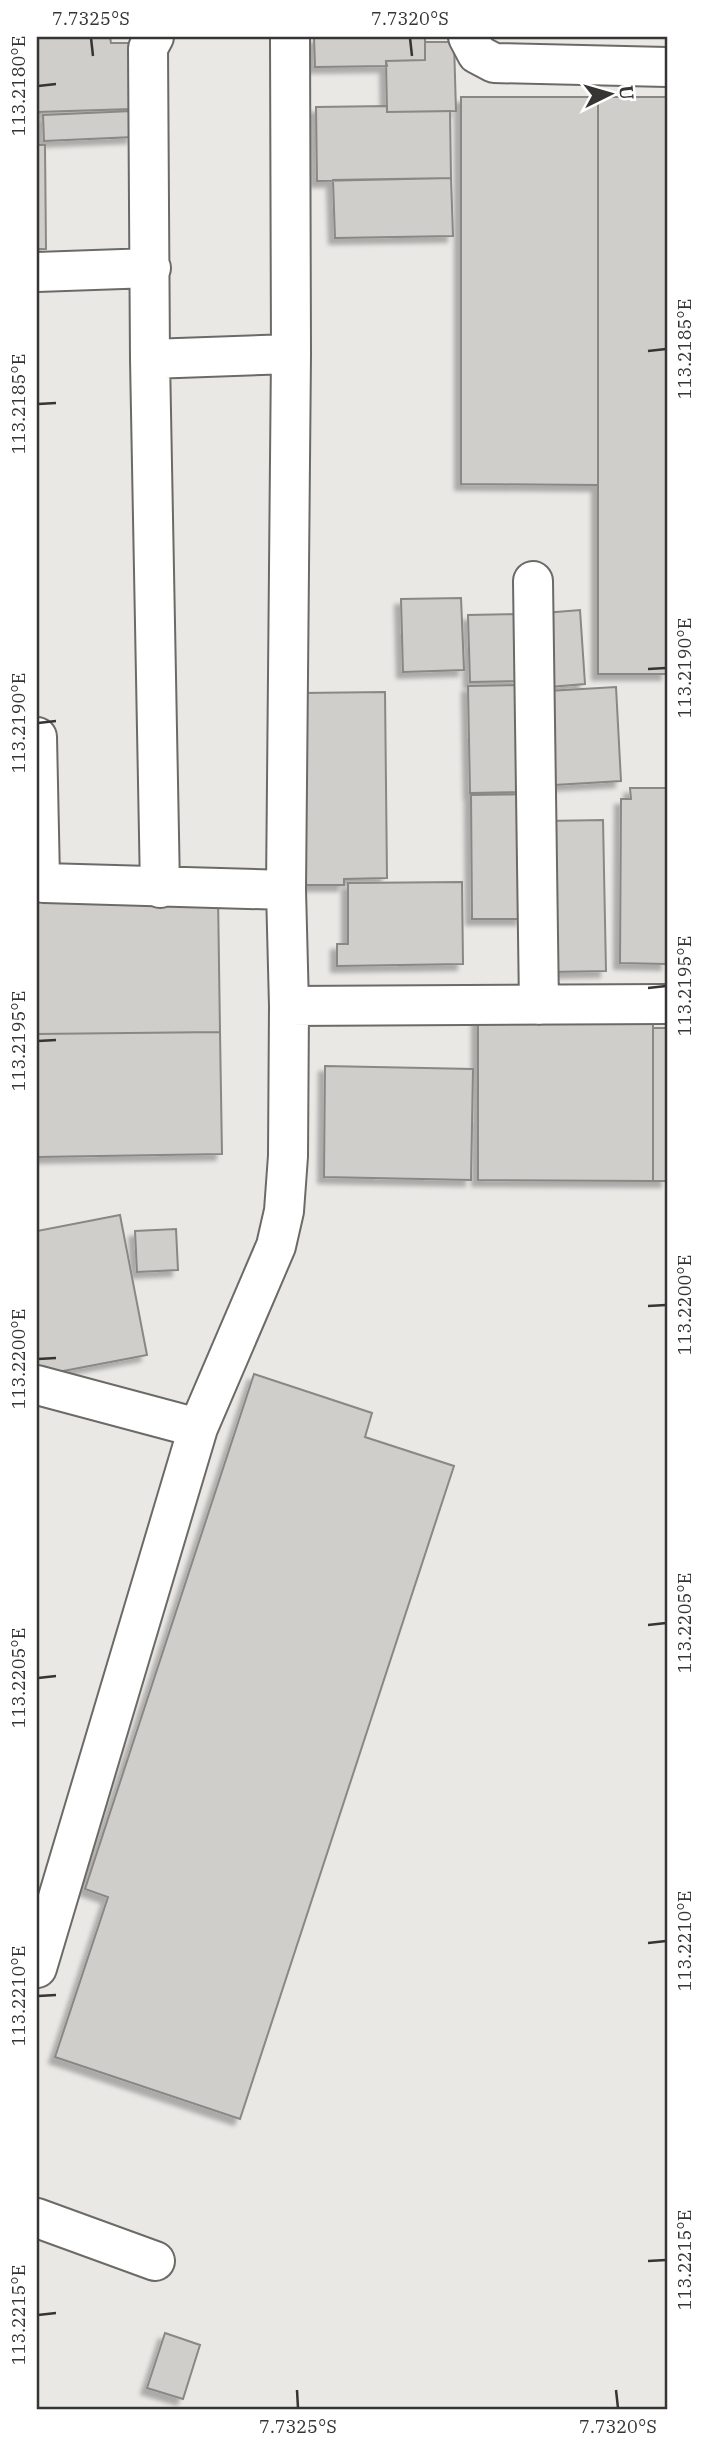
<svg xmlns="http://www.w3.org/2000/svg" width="704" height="2446" viewBox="0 0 704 2446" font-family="'IBM Plex Serif',serif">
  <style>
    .building { fill: #d0cecb; stroke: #898885; stroke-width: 2; filter: url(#shadow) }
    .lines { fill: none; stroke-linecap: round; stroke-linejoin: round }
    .minor-casing { stroke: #6c6a67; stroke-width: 42 }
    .minor { stroke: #fff; stroke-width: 38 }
    .ticks { fill: none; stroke: #363534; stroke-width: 2.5 }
    .neatline { fill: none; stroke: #363534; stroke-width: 2.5 }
    .ticks-label { font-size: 18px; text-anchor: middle; fill: #363534 }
  </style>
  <defs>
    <filter id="shadow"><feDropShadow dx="-6" dy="6" stdDeviation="2" flood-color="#0004"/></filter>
  </defs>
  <rect width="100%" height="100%" fill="#eae8e5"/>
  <!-- building -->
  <path class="building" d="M37 37H110L111 43H130L132 109 37 112Z
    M314 37H425V60L386 61 387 66 315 67Z
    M425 42H454L456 111 387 112 386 61 425 60Z
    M461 97H598V485L461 484Z
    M598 97H667V674H598Z
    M387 106V112L450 111 451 178 317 181 316 107Z
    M132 111 133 137 44 141 43 115Z
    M37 145H45L46 249H37Z
    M451 178 453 236 335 238 333 180Z
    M461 598 464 670 403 672 401 599Z
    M580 610 585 684 549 687 544 613Z
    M518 614 520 681 470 682 468 615Z
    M521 685 522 792 470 793 468 686Z
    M616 687 621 781 554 785 548 691Z
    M385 692 387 878 344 879V885H304L301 693Z
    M630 788H667V964L620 963 621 799H631Z
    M533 794 522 919H472L471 795Z
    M603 820 606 971 549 972 546 821Z
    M462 882 463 964 337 966V944H348V883Z
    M218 895 220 1032 37 1034V898Z
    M478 1011 653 1012V1181L478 1180Z
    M653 1028H667V1181H653Z
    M220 1032 222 1154 37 1157V1034Z
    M325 1066 473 1069 471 1180 324 1177Z
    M120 1215 147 1355 37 1376V1231Z
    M176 1229 178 1270 137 1272 135 1231Z
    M254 1374 372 1413 365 1437 454 1466 240 2119 55 2057 108 1897 85 1889Z
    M165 2333 200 2345 183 2399 147 2388Z"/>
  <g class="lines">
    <defs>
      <path id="minor" d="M154 37 148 48 150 359 160 888
        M468 37 477 54 494 63 667 67
        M37 272 151 268
        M150 359 291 354
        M533 581 539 1005
        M37 737 40 879 44 883 286 890
        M289 1006 667 1004
        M37 1385 198 1428
        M37 1968 198 1428 276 1246 284 1211 288 1156 289 1006 286 890 291 354 290 37
        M37 2218 155 2261"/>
    </defs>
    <!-- minor casing -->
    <use href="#minor" class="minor-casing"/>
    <!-- minor -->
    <use href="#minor" class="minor"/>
  </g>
  <!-- ticks -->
  <path class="ticks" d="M91 38 93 56M410 38 412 56M38 86 56 84M648 351 666 349M38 404 56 403M648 669 666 668M38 723 56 721M648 988 666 986M38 1041 56 1040M648 1306 666 1305M38 1359 56 1358M648 1625 666 1623M38 1678 56 1676M648 1943 666 1941M38 1996 56 1995M648 2261 666 2260M38 2315 56 2313M297 2390 298 2408M616 2390 618 2408"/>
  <!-- border -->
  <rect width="704" height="2446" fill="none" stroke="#ffffff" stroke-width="77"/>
  <!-- north arrow -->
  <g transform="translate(610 94) rotate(85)" stroke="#ffffff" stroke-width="5" paint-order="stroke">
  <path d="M0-5L12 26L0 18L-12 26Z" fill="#363534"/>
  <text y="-10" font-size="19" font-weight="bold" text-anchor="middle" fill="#363534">U</text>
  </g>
  <rect x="38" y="38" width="628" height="2370" class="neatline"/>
  <g class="ticks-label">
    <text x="91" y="25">7.7325°S</text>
    <text x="410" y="25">7.7320°S</text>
    <text transform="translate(19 86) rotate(-90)" y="6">113.2180°E</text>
    <text transform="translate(685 349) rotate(-90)" y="6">113.2185°E</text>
    <text transform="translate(19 404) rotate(-90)" y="6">113.2185°E</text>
    <text transform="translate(685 668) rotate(-90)" y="6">113.2190°E</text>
    <text transform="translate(19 723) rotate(-90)" y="6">113.2190°E</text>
    <text transform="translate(685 986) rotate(-90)" y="6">113.2195°E</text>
    <text transform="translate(19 1041) rotate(-90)" y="6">113.2195°E</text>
    <text transform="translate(685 1305) rotate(-90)" y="6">113.2200°E</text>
    <text transform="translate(19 1359) rotate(-90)" y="6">113.2200°E</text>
    <text transform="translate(685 1623) rotate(-90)" y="6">113.2205°E</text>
    <text transform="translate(19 1678) rotate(-90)" y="6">113.2205°E</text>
    <text transform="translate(685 1941) rotate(-90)" y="6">113.2210°E</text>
    <text transform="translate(19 1996) rotate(-90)" y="6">113.2210°E</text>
    <text transform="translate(685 2260) rotate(-90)" y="6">113.2215°E</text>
    <text transform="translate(19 2315) rotate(-90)" y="6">113.2215°E</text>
    <text x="298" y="2433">7.7325°S</text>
    <text x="618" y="2433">7.7320°S</text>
  </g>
</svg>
